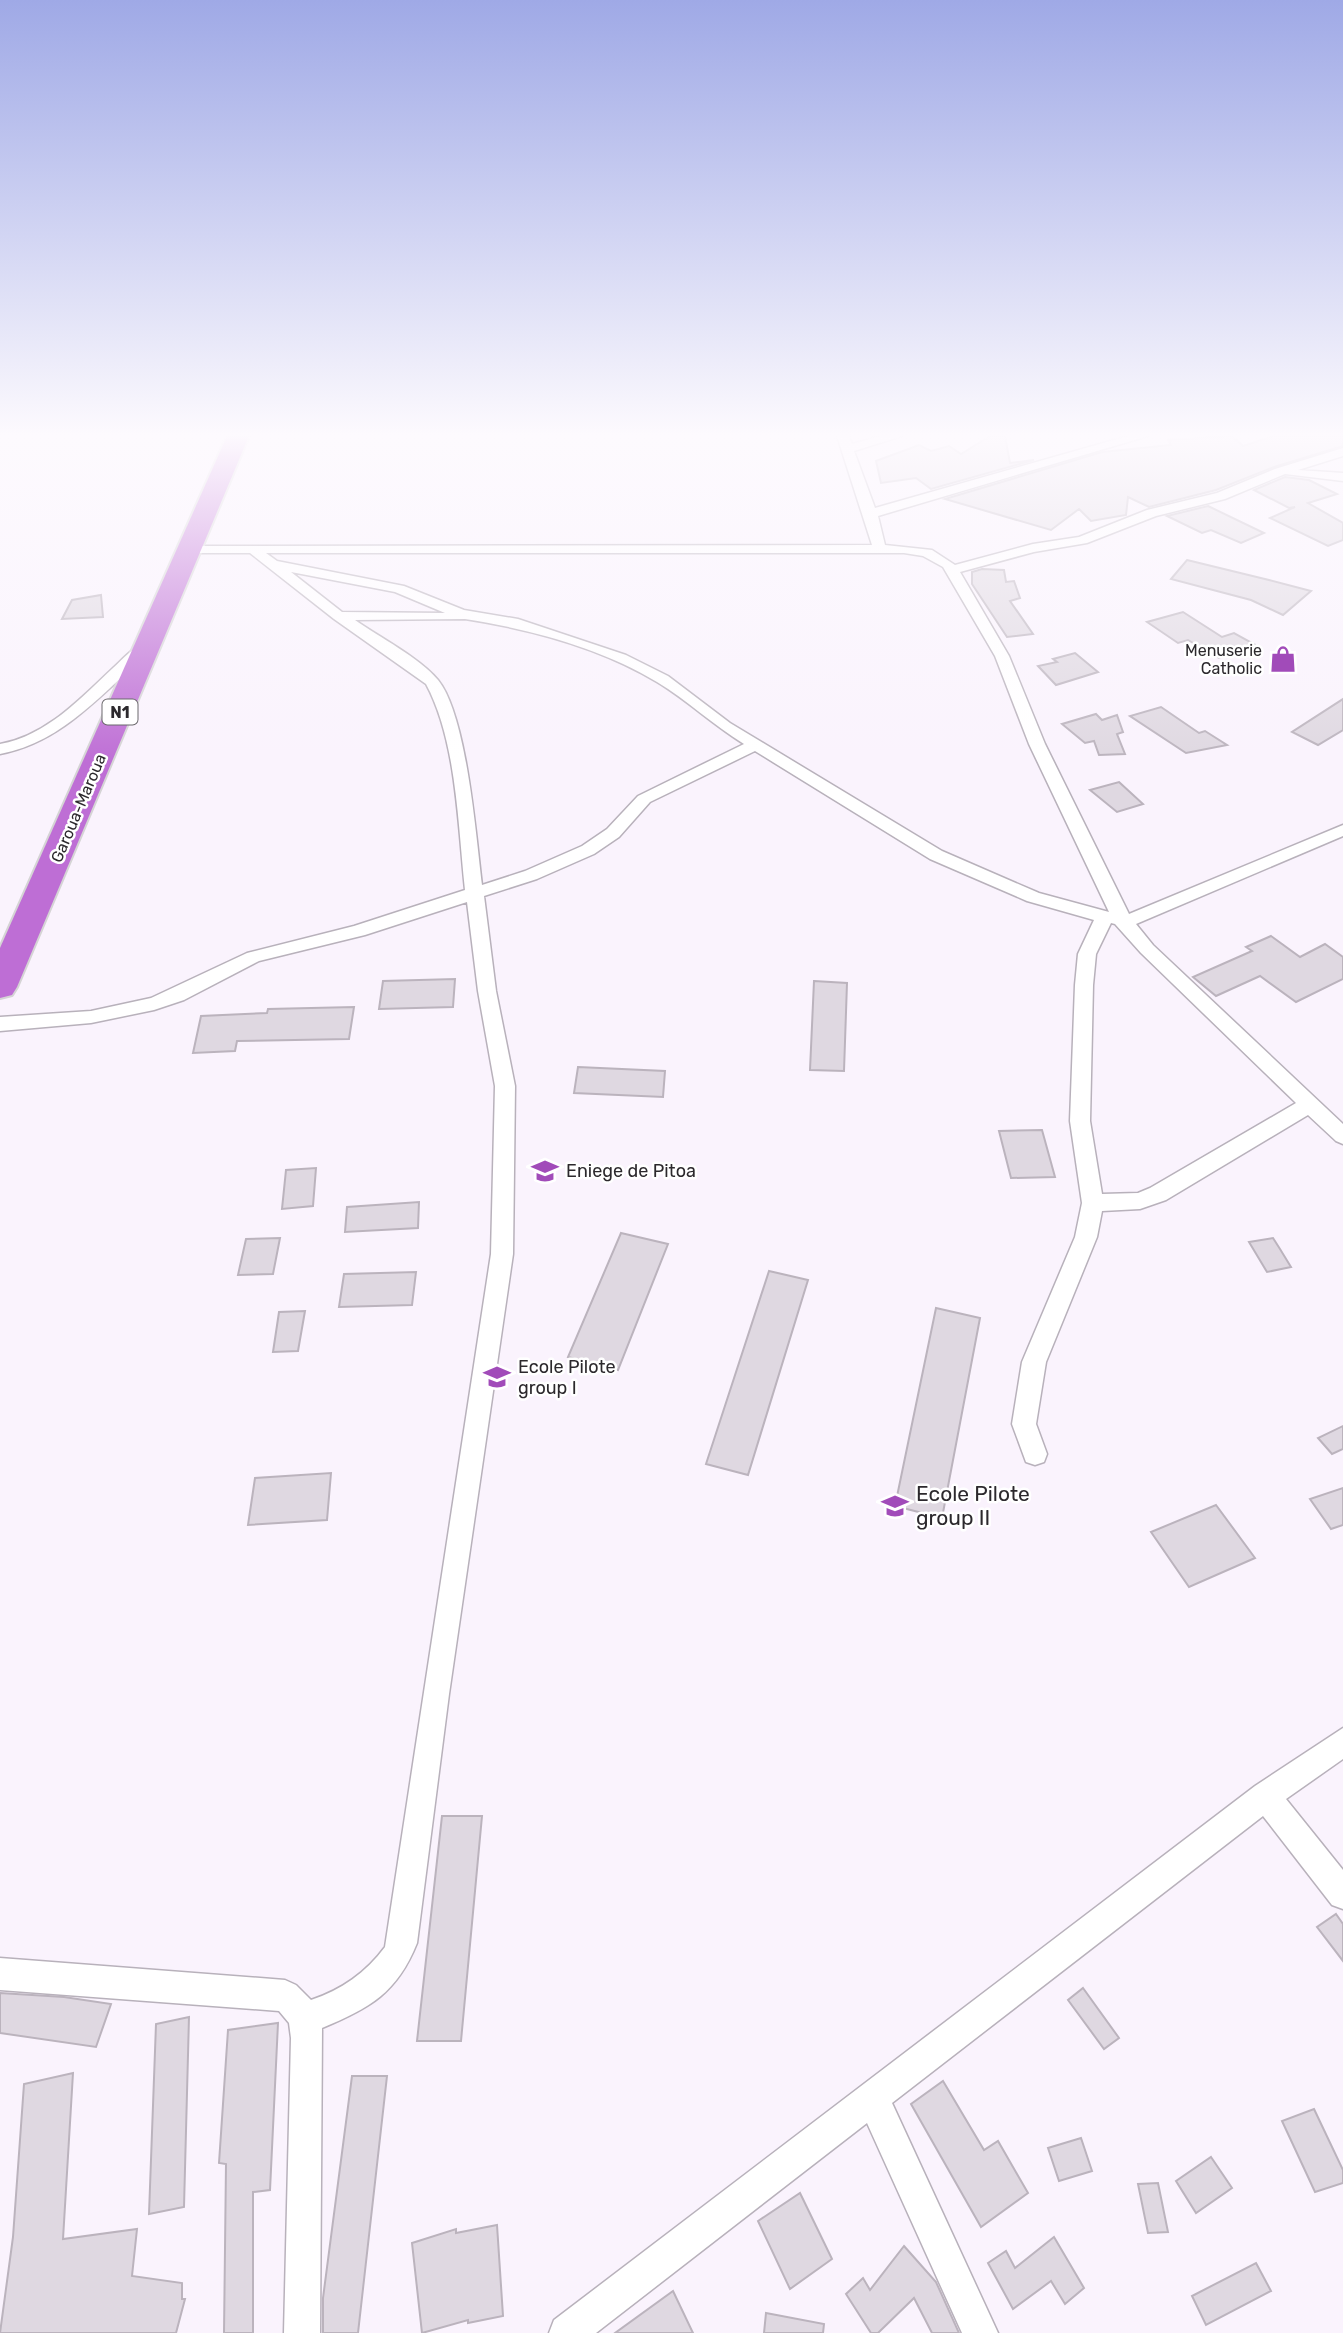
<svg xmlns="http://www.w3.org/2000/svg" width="1343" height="2333" font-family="Rubik,sans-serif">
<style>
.building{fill:#dfd8e1;stroke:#bbb3bd;stroke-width:2}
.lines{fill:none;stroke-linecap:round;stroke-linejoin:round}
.street-casing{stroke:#b8b1bb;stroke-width:3}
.highway-casing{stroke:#d5d4d5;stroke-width:4}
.street{fill:#fff;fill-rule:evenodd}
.highway{fill:#be6ed5;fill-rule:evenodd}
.labels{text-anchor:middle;stroke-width:5;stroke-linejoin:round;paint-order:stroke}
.far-poi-label{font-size:16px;fill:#2c292d;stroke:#fff;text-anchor:end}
.shield{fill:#fff;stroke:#6b696c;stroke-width:2}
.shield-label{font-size:16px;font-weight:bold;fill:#2c292d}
.far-street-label{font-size:16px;fill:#2c292d;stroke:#fff}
.poi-label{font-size:18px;fill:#2c292d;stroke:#fff;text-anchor:start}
.near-poi-label{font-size:21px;fill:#2c292d;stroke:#fff;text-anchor:start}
</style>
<rect width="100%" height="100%" fill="#faf3fd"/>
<g class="building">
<polygon points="990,436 1005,436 1010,463 1034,460 931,489 916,478 881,483 876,461 919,445 931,451 949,446 961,454"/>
<polygon points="1232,436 1243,446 1274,436 1343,436 1343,446 1274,467 1216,490 1149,507 1128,497 1126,515 1091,521 1079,509 1051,530 945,499 1102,452 1171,445 1168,440"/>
<polygon points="1285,477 1309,480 1337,494 1308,503 1343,523 1343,540 1328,546 1270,518 1295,507 1289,508 1254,490"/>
<polygon points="1208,506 1264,533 1241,543 1211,530 1202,533 1167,516"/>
<polygon points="1187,560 1269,580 1311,591 1283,615 1251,600 1171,579"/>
<polygon points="982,569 1004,570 1006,582 1014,581 1020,598 1010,601 1033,634 1007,637 972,584 972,572"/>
<polygon points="101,595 103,617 62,619 72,600"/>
<polygon points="1183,612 1222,637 1234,633 1254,644 1219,658 1188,640 1178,643 1147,622"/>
<polygon points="1075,653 1098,672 1056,685 1038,666 1057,662 1053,659"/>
<polygon points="1343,699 1343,730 1318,745 1292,732"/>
<polygon points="1161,707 1199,733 1205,731 1227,745 1186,753 1130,716"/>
<polygon points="1096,714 1102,720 1117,715 1123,732 1117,734 1125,754 1099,755 1094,741 1085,743 1062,724"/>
<polygon points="1119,782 1143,804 1117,812 1090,790"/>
<polygon points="1271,936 1300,957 1325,944 1343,957 1343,979 1296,1002 1260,976 1216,996 1193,977 1252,951 1246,947"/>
<polygon points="455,979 453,1007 379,1009 383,981"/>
<polygon points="814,981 847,983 844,1071 810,1070"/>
<polygon points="354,1007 349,1039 237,1041 235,1051 193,1053 201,1016 267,1013 268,1009"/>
<polygon points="578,1067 665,1071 663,1097 574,1093"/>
<polygon points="1042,1130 1055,1177 1011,1178 999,1131"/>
<polygon points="316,1168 313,1206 282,1209 286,1170"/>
<polygon points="419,1202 418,1228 345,1232 347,1207"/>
<polygon points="621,1233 668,1244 618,1370 568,1357"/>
<polygon points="280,1238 273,1274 238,1275 246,1239"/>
<polygon points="1273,1238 1280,1249 1291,1267 1267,1272 1249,1242"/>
<polygon points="769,1271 808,1280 748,1475 706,1464"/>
<polygon points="416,1272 412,1305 339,1307 344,1274"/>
<polygon points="936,1308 980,1318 942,1518 895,1506"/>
<polygon points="305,1311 298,1351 273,1352 279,1312"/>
<polygon points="1343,1426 1343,1449 1332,1454 1318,1438"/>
<polygon points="331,1473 327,1520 248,1525 255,1478"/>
<polygon points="1343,1488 1343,1525 1331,1529 1310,1499"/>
<polygon points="1216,1505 1255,1558 1189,1587 1151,1532"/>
<polygon points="442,1816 482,1816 461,2041 417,2041"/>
<polygon points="1336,1914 1343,1924 1343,1961 1317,1927"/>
<polygon points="1083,1988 1119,2038 1104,2049 1068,2000"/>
<polygon points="0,1993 64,1997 111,2004 96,2047 0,2033"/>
<polygon points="189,2017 184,2207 149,2214 156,2024"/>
<polygon points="278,2023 270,2190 253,2192 253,2333 224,2333 226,2164 219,2163 228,2030"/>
<polygon points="73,2073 63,2239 137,2229 132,2276 182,2283 182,2299 185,2299 176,2333 0,2333 13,2237 24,2084"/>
<polygon points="352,2076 387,2076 358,2333 323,2333 323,2298"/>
<polygon points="943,2081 984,2150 998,2141 1028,2193 981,2227 911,2104"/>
<polygon points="1314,2109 1343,2170 1343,2183 1315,2192 1282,2121"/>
<polygon points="1081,2138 1092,2171 1059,2181 1048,2148"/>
<polygon points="1211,2157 1232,2188 1196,2213 1176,2181"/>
<polygon points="1158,2183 1168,2232 1148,2233 1138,2184"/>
<polygon points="800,2193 832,2259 790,2289 758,2221"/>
<polygon points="497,2225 503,2316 468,2323 468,2320 422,2333 412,2243 456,2229 456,2233"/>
<polygon points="1054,2237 1084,2288 1065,2304 1051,2281 1013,2309 988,2263 1006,2251 1015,2268"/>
<polygon points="904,2246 936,2282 959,2333 932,2333 914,2298 878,2333 871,2333 846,2294 863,2278 870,2290"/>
<polygon points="1256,2263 1271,2291 1206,2325 1192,2296"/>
<polygon points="673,2291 693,2333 615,2333"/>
<polygon points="766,2313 824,2324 823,2333 764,2333"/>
</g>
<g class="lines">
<defs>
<g id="street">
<path d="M837,436H849L852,444L881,436H902L854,451L875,508L1128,436H1148L878,516L885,545L932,550L955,565L1033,544L1079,537L1147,510L1217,493L1275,469L1343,448V456L1298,470L1343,473V481L1285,474L1225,499L1156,516L1087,543L1034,552L960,572L1009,656L1045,744L1129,914L1343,825V836L1136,924L1153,945L1343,1124V1144L1336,1141L1308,1115L1166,1200L1140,1209L1102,1211L1097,1237L1046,1362L1036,1424L1047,1454L1044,1462L1035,1465L1026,1462L1012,1424L1022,1362L1075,1237L1082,1203L1070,1121L1075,985L1078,954L1094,920L1027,901L930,859L755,751L650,802L619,837L594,854L537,879L484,896L496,991L515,1086L513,1254L449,1694L417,1943C397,1993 370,2008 322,2028L320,2333H284L291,2038L289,2023L279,2011L0,1990V1958L285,1980L296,1985L311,2000C341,1990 366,1973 385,1947L491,1254L495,1086L478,991L467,902L365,935L259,961L184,1000L154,1010L91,1023L0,1031V1017L91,1011L151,998L247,953L354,926L465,890C458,827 457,741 426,684L334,619L250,553H190L185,552V546L872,545ZM266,553H904L923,556L943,567L995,656L1029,744L1109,912L1039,893L942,851L730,723L668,676L626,655L518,619L464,610L404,586L277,561ZM291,572L395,592L445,613L342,612ZM465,619C529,629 601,648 657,682C687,700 713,725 744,744L638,796L607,829L582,846L525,871L482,885C476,837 467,716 438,680C420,658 379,637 355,620ZM1111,923L1115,924L1141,953L1296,1103L1150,1188L1138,1193L1102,1194L1090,1121L1093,985L1096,954Z"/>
<path d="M148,642L153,643V649C105,689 65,742 0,754V744C46,736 80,699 113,668C123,659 135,645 148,642Z"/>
<polygon points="1343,1728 1343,1759 1286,1799 1343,1870 1343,1909 1332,1905 1263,1816 892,2103 998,2333 962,2333 867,2123 596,2333 549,2333 554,2320 1255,1786"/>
</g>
<polygon id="highway" points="227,436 249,436 17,987 12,995 0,998 0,948"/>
</defs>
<use href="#street" class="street-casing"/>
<use href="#highway" class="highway-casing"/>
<use href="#street" class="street"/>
<use href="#highway" class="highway"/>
</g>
<linearGradient id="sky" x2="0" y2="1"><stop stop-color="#9fa9e6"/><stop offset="0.57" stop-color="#fdfafe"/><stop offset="1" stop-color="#fdfafe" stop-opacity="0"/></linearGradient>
<rect width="1343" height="763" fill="url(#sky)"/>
<defs>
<symbol id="shop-bare" viewBox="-9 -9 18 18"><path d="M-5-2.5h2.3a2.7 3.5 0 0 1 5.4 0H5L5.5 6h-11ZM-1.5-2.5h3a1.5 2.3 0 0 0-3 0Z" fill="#a14bb9" stroke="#fff" stroke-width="2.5" paint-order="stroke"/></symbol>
<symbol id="school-bare" viewBox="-9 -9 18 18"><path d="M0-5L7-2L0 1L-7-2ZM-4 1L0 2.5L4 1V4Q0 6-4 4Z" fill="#a14bb9" stroke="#fff" stroke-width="2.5" paint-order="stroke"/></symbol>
</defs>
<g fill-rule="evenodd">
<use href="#shop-bare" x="1264" y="640" width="38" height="38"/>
<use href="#school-bare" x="526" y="1152" width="38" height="38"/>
<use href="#school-bare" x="478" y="1358" width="38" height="38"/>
<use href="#school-bare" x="876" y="1487" width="38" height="38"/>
</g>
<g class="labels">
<g class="far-poi-label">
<text x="1262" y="656">Menuserie<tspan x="1262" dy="18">Catholic</tspan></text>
</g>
<rect class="shield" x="102.5" y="699.5" width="35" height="25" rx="5"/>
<g class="shield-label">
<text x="120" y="718">N1</text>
</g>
<g class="far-street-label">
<text transform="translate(78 808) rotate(-67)" y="6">Garoua-Maroua</text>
</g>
<g class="poi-label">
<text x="566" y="1177">Eniege de Pitoa</text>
<text x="518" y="1373">Ecole Pilote<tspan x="518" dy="21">group I</tspan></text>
</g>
<g class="near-poi-label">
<text x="916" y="1501">Ecole Pilote<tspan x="916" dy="24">group II</tspan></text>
</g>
</g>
</svg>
